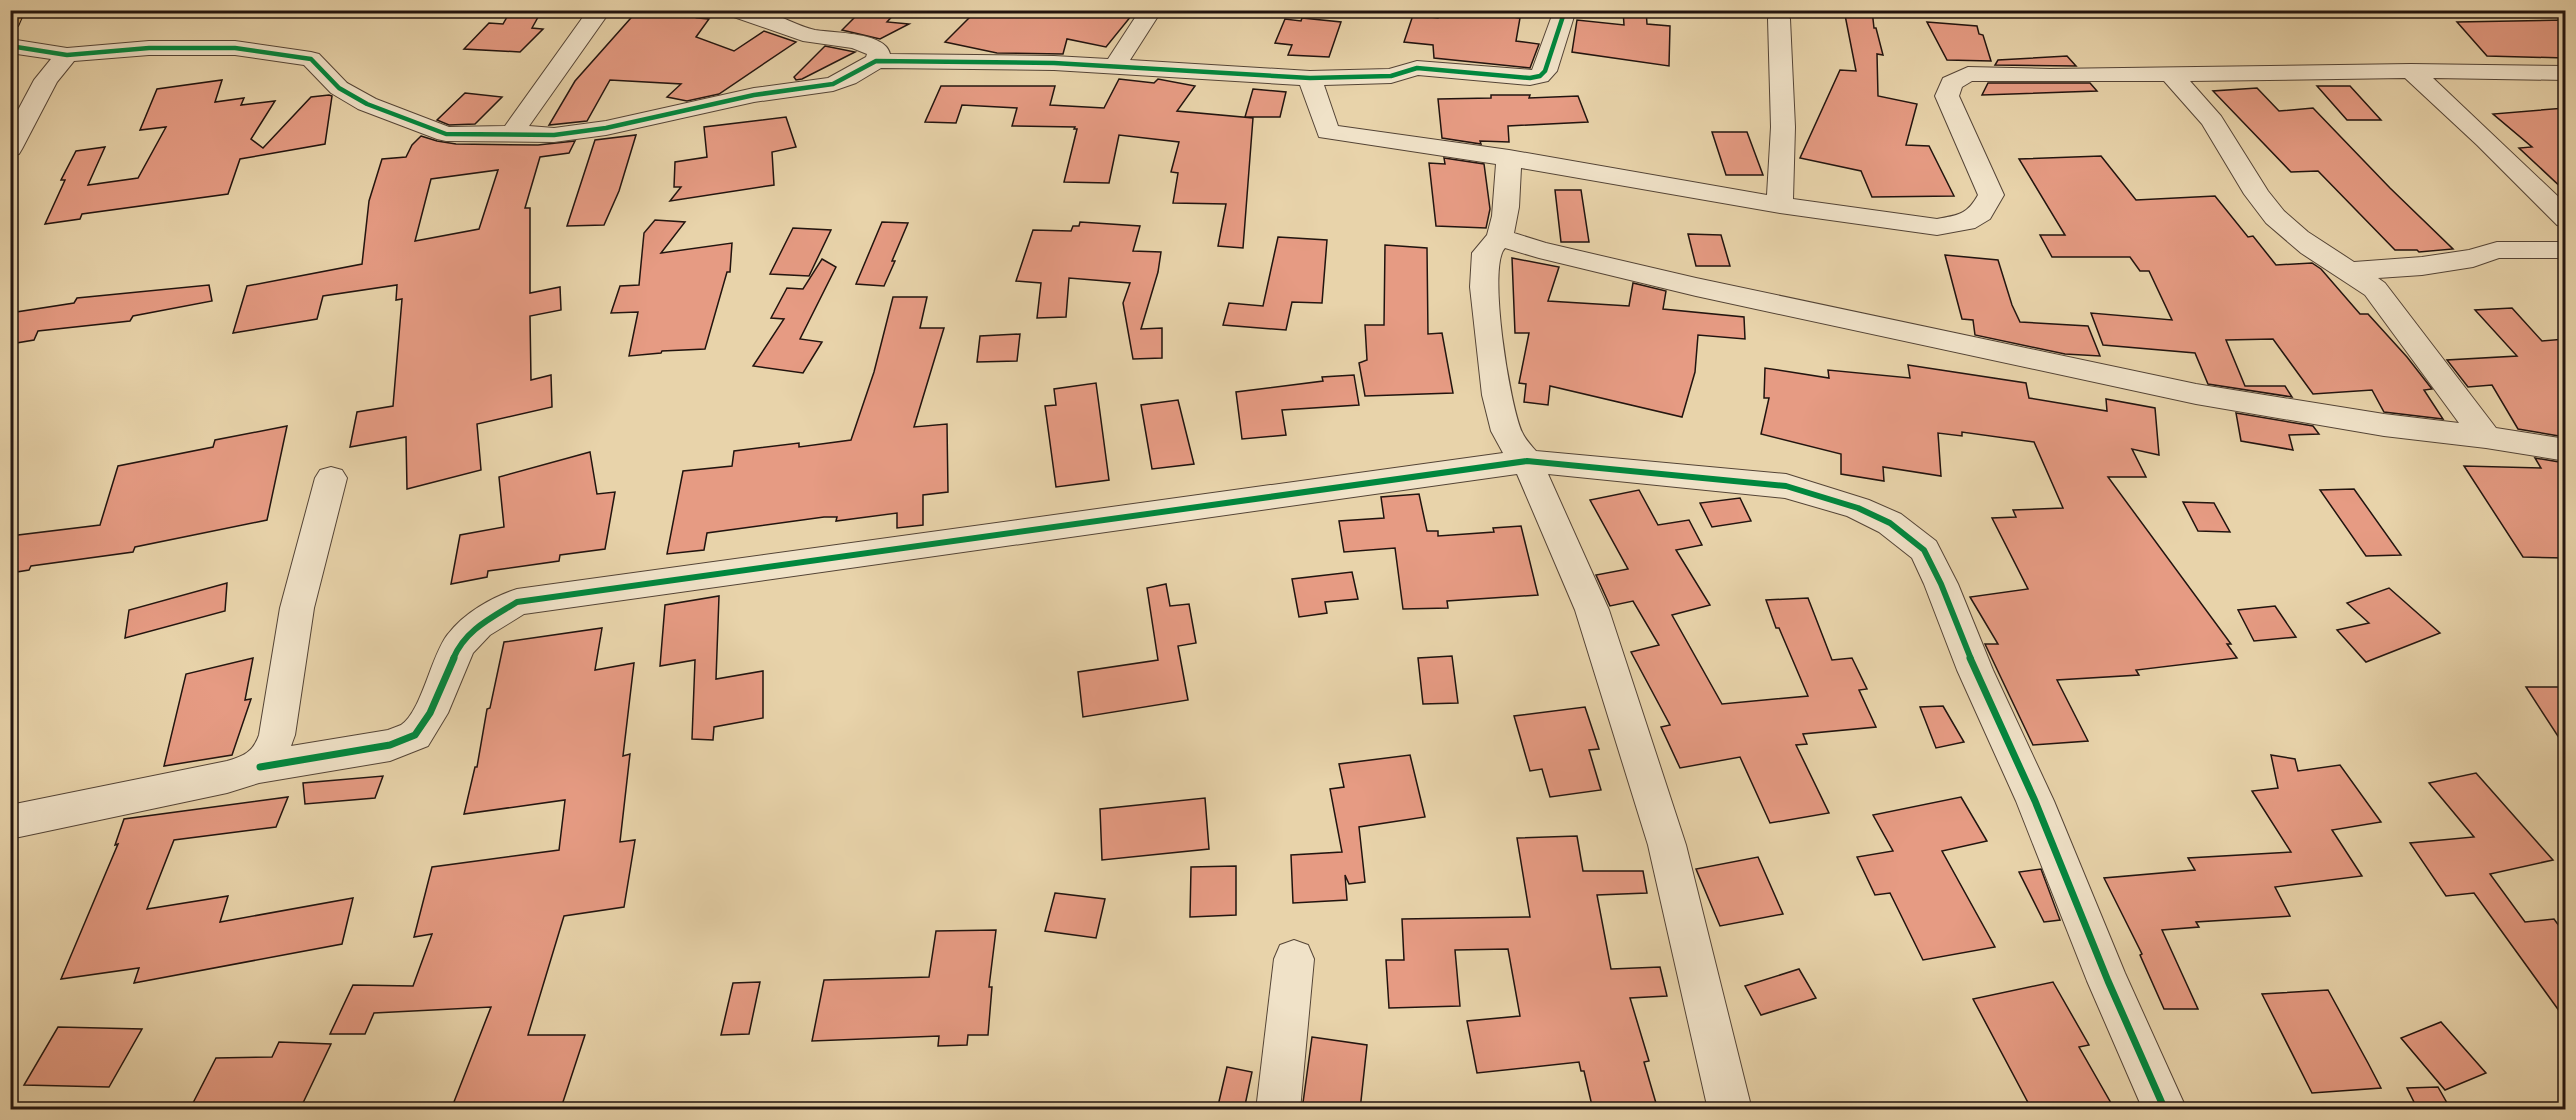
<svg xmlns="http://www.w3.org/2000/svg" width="2576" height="1120" font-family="'EB Garamond',serif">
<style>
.building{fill:#e69b83;stroke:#22140f;stroke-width:1.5;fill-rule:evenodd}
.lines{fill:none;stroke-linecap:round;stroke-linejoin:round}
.street-casing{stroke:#544436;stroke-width:2}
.primary-casing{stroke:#22140f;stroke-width:2}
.street{fill:#f0e2c8;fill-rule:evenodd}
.primary{fill:#e4ba75;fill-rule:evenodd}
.cycleway-far2-casing{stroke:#f0e2c8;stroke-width:8}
.cycleway-far1-casing{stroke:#f0e2c8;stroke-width:10}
.cycleway-casing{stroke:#f0e2c8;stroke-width:10}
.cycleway-far2{stroke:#00873e;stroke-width:4.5}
.cycleway-far1{stroke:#00873e;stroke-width:6}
.cycleway{stroke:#00873e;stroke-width:7}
</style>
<rect width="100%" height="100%" fill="#e8d3aa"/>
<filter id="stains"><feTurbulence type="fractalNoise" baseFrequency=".00333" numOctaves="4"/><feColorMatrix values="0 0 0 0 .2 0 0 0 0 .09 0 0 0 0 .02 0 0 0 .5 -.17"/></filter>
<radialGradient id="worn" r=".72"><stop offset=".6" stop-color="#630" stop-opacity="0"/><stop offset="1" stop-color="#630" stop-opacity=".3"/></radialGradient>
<g class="building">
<polygon points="511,10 542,10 532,28 543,29 520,52 464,49 489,23 503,24"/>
<polygon points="638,10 667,10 664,14 699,16 697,18 709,19 696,37 734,51 764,31 796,42 719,94 687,101 667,97 681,84 610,80 587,121 549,125 575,81"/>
<polygon points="862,10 898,10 887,22 909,24 880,39 842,30"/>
<polygon points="977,10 1136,10 1106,47 1067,39 1063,54 997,53 945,42"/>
<polygon points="1440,10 1464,10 1520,18 1516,41 1539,44 1530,68 1434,58 1433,45 1404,42 1413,15 1438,18"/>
<polygon points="1623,10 1646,10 1647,24 1670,26 1669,66 1572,52 1577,20 1624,25"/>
<polygon points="1844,10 1872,10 1874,28 1876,28 1883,55 1877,54 1878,96 1917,104 1906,145 1929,146 1954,196 1872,197 1861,171 1800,158 1840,70 1856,71"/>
<polygon points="1302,18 1341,22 1329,57 1288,55 1292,45 1275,43 1285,19 1301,21"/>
<polygon points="2565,20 2565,58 2487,56 2457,22"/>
<polygon points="1927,22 1977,26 1979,34 1983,35 1991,61 1947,60"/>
<polygon points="825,46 855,52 802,79 796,80 794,77"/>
<polygon points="2067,56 2076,66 1995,65 1998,60"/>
<polygon points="1119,79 1154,83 1158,79 1195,86 1177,111 1253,118 1243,248 1218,246 1226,204 1173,203 1178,173 1171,172 1179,142 1119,135 1109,183 1064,182 1077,129 1074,129 1075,127 1012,126 1017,108 962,105 956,123 925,122 941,86 1055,86 1050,105 1104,108"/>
<polygon points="222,80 215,102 244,98 241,105 275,101 251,139 263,148 311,97 329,95 332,96 325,144 240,159 228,194 82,214 80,219 45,224 65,180 61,180 76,151 105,147 88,185 138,178 166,127 140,130 157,89"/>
<polygon points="1988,83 2090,83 2097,91 1982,95"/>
<polygon points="2317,86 2350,86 2381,120 2347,120"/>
<polygon points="2257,88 2279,111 2313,108 2390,188 2453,249 2419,252 2417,250 2395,250 2318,171 2291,172 2213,91"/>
<polygon points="1253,89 1286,92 1280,117 1245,117"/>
<polygon points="465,93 502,97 475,124 449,125 437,120"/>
<polygon points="1491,95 1530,95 1529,98 1578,96 1588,122 1508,126 1509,142 1480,141 1481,144 1442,138 1438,99 1491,98"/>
<polygon points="2565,108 2565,191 2519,148 2532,147 2493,114"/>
<polygon points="786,117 796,147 772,152 774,185 670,201 681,187 674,187 675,162 707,157 704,127"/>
<polygon points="1712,132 1747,132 1763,175 1726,175"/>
<polygon points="636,135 619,191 604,225 567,226 595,140"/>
<path d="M421,136L437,141L456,144L538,145L575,141L569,153L540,157L525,208H530V293L560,287L561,310L530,316L531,380L551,375L552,407L477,424L481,470L407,489L406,437L350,447L357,412L393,406L402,299L396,300L397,285L323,296L317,319L233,333L247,286L362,264L369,201L382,159L406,157L412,145ZM498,170L479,229L415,241L431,179Z"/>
<polygon points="2101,156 2136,200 2215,196 2248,237 2253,236 2276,265 2312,263 2321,269 2360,314 2368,314 2407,357 2432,389 2424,390 2443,419 2384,412 2372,390 2313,394 2273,339 2226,340 2245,386 2285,386 2292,397 2208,384 2195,353 2103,345 2091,313 2172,320 2149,271 2140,271 2130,257 2052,257 2040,235 2065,235 2019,159"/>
<polygon points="1444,158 1484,164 1490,209 1486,228 1436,226 1429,163 1445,164"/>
<polygon points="1555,190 1581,190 1589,242 1561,242"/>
<polygon points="655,220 685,222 661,253 732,243 730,272 727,272 705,349 662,351 661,353 629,356 638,312 611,313 620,286 639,285 644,233"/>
<polygon points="882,222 908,223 892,261 895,261 884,286 856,284"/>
<polygon points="1080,222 1140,226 1133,251 1161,252 1158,272 1141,329 1162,328 1162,358 1133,359 1123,303 1130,283 1069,278 1066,317 1037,318 1041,283 1016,281 1033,230 1071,231 1073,226 1079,226"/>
<polygon points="793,228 831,230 809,276 770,274"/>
<polygon points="1688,234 1721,235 1730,266 1696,266"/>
<polygon points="1278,237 1327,240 1322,303 1292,302 1286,330 1223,325 1229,303 1263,306"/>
<polygon points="1385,245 1427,248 1428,334 1442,333 1453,393 1365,396 1359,363 1367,360 1365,325 1384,325"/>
<polygon points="1945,255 1998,260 2012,305 2020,322 2088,326 2100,356 2065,354 1975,335 1973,320 1962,319"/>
<polygon points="1512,258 1559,267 1548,301 1629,306 1633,283 1666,291 1663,309 1744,317 1745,339 1698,335 1695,372 1682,417 1550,386 1548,405 1524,402 1526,384 1519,383 1529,333 1515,333"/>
<polygon points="822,259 836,267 800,339 822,342 803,373 753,366 784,319 771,318 787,288 803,289"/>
<polygon points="209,285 212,301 133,316 130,321 38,331 34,340 10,344 10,313 74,303 77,298"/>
<polygon points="893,297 927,297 920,328 944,328 914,427 947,424 948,492 923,495 923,525 897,528 897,513 836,521 837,517 824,517 707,533 704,550 667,554 683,471 732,466 734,451 799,443 799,447 851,440 874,372"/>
<polygon points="2512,308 2542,341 2565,339 2565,437 2518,429 2492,385 2468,387 2447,360 2517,356 2475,310"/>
<polygon points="1020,334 1017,361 977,362 980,336"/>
<polygon points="1908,365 2026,383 2029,398 2107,411 2106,399 2155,408 2159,455 2132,449 2146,477 2108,477 2231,644 2227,644 2237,658 2136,670 2139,675 2057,680 2088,741 2033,745 1985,644 1998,644 1970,597 2028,589 1992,518 2016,517 2013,510 2063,508 2034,442 1962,432 1962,436 1938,433 1941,476 1883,467 1884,481 1841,474 1841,454 1761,434 1769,398 1764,398 1765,368 1829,378 1828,370 1910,378"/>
<polygon points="1354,375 1359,405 1282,410 1286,435 1242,439 1236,392 1323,381 1322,377"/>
<polygon points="1096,383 1109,480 1056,487 1045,406 1056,405 1054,389"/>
<polygon points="1178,400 1194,464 1152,469 1141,405"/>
<polygon points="2236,413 2313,426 2319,434 2289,435 2293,450 2241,441"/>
<polygon points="287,426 267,520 135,547 133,552 31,566 29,570 10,573 10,536 100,525 118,466 213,447 215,440"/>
<polygon points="590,452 597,494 615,492 605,549 560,555 559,561 488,571 487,577 451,584 460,535 504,527 499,477"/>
<polygon points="2535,458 2565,463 2565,558 2523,557 2464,466 2541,468"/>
<polygon points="2354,489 2401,555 2366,556 2320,490"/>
<polygon points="1639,490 1658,525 1689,520 1702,545 1676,550 1710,605 1672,615 1722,704 1808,696 1779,628 1776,628 1766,600 1808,598 1832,660 1852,658 1867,689 1859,690 1876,727 1803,734 1807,744 1796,745 1829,813 1770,823 1740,757 1680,768 1661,727 1670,725 1631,652 1659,645 1633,601 1610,606 1596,575 1628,569 1590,500"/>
<polygon points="1419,494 1427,531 1438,531 1438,536 1494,532 1493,528 1521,526 1538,595 1447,601 1448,608 1403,609 1395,548 1344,552 1339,521 1384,518 1381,497"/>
<polygon points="1740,498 1751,521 1712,527 1700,503"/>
<polygon points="2183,502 2214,503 2230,532 2198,531"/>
<polygon points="1352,572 1358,599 1325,602 1327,613 1299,617 1292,579"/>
<polygon points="227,583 225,611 125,638 129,610"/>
<polygon points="1166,584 1170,606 1189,604 1196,643 1178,646 1188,700 1083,717 1078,672 1158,660 1147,588"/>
<polygon points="2389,588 2440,633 2366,662 2337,630 2369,623 2347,603"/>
<polygon points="719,596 716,679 763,671 763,718 714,727 713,740 692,739 695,660 660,666 665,605"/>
<polygon points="2275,606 2296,637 2254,641 2238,610"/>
<polygon points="602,628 595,670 634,663 623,756 630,754 620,842 635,840 624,907 564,916 528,1035 585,1035 561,1108 452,1107 491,1007 374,1013 365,1034 330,1034 353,985 413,986 432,934 414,937 432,867 559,850 565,800 464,814 475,767 477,767 487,709 490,708 504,642"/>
<polygon points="1452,656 1458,703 1423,704 1418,658"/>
<polygon points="253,658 245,700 251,699 232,755 164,766 186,674"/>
<polygon points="2526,687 2565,687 2565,747"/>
<polygon points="1943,706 1964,742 1936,748 1920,707"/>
<polygon points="1585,707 1599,749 1589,750 1601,790 1550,797 1542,769 1530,771 1514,716"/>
<polygon points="1410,755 1425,817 1359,827 1365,882 1349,884 1345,875 1347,900 1293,903 1291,855 1342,852 1330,789 1344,787 1339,764"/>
<polygon points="2271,755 2295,759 2298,771 2340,765 2381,822 2332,830 2362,876 2275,887 2290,916 2196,922 2199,927 2162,930 2198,1009 2164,1009 2140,955 2142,954 2104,878 2195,870 2188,858 2291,852 2252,791 2278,788"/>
<polygon points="2476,773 2553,860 2490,874 2525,922 2554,919 2565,934 2565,1019 2474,893 2446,896 2410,843 2474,837 2429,783"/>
<polygon points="383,776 375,798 305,804 303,783"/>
<polygon points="288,797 276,827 174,840 147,909 228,896 220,922 353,898 342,944 134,983 139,968 61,979 118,844 115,845 124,819"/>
<polygon points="1961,797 1987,841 1942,851 1995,947 1923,960 1890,893 1875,895 1857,857 1893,851 1873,815"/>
<polygon points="1205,798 1209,849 1102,860 1100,809"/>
<polygon points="1577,836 1583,871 1643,871 1647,893 1597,895 1611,969 1660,967 1667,996 1630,998 1649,1061 1644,1062 1658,1110 1593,1110 1584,1071 1581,1071 1579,1062 1477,1073 1467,1021 1520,1016 1508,949 1455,950 1460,1006 1389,1008 1386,960 1404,960 1402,919 1530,917 1517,838"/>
<polygon points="1758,857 1783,914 1720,926 1696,869"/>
<polygon points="1236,866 1236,915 1190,917 1191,867"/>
<polygon points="2041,869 2060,920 2044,922 2019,872"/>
<polygon points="1055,893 1105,899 1096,938 1045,931"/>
<polygon points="996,930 989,987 992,987 988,1035 968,1035 967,1045 938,1046 939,1036 812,1041 824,980 929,977 936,931"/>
<polygon points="1799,969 1816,998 1761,1015 1745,986"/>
<polygon points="760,982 749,1034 721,1035 733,983"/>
<polygon points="2053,982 2089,1045 2079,1047 2115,1110 2032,1110 1973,999"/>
<polygon points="2328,990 2368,1063 2381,1088 2312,1093 2262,994"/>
<polygon points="2441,1022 2486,1073 2445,1090 2401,1038"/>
<polygon points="58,1027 142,1029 109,1087 24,1085"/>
<polygon points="1312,1037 1367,1045 1360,1110 1302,1110"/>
<polygon points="279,1042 331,1044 302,1105 193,1103 216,1058 272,1057"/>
<polygon points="1227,1067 1252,1072 1244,1110 1217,1110"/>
<polygon points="2438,1087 2451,1110 2418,1110 2407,1088"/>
</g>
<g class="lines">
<defs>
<g id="street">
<path d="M588,10H611L529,126L554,128L606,121L754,88L828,78L866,57L867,54L852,48L803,41L728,15L725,10C736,10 747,9 758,10C777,13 796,26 815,30C833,33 886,32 890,54L1054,56L1108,59L1140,10H1162L1130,60L1310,71L1389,69L1417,61L1532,70L1554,10H1576L1557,71L1548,81L1530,85L1418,75L1391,83L1324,85L1338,126L1509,150L1767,195L1771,127L1768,19L1771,14L1779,12L1787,14L1790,19L1795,127L1793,199L1937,219C1958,215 1967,215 1978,195L1935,96L1943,78L1968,67L2050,69L2411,64L2566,66V80L2433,78L2566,204V227L2557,225L2477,145L2405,78L2190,81L2221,116L2268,191L2284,211L2308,232L2354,262L2422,257L2469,250L2497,242H2566V258H2499L2473,267L2422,275L2378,278L2385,283L2496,428L2566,439V461L2486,448L2384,436L2196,404L1696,296L1539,258L1505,248C1487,266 1510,406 1522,432C1525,439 1531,445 1536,451L1786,474L1869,500L1901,514L1936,541L1958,584L1993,670L2054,801L2125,973L2187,1110H2143L2087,981L2016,801L1957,670L1924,584L1912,558L1879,532L1847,516L1785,498L1548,474L1609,610L1686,845L1752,1110H1708L1648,845L1575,610L1517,474L524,614L490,635L473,653L448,713L428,746L390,761L259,783L227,793L10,839V805L227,761C244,756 253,752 259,735L280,608L315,478L320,470L331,467L342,470L347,478L314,608L295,735L291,746L388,730C392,728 397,727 401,725C422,711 431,655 448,634C464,613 492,597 517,589L1503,453L1491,431L1482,395L1470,287L1472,253L1487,235L1492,216L1496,164L1319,137L1300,85L1054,70L881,68L856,83L833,91L754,102L606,135L554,142L446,141L437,139L358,109L331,93L304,65L235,55H149L74,61L57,82L22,149L19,154L10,156V125L34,80L51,59L10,53V39L67,48L149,41H235L311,52L319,54L347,83L376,99L449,127L505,126ZM1972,81H2164L2202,124L2244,194L2266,223L2301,253L2365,295L2459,423L2384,414L2196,384L1696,278L1546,243L1514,233L1519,207L1521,168L1780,213L1937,235L1975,228L1990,219L2004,195L1959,96L1962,87Z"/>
<polygon points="1294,940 1308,945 1314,959 1300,1110 1256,1110 1274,959 1280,945"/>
</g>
<polygon id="primary" points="10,10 25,10 18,26 10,28"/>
</defs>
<use href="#street" class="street-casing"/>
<use href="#primary" class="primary-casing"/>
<use href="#street" class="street"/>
<use href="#primary" class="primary"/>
<defs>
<polyline id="cycleway-far2" points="10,46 67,55 149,48 235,48 311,59 339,88 367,104 446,134 554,135 606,128 754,95 833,84 876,61 1054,63 1310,78 1391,76 1417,68 1530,78 1540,76 1545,71 1565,10"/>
<path id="cycleway-far1" d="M453,659C465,630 491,618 517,602L1527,461L1786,486L1858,508L1890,523L1924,550L1941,584L1971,659"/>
<g id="cycleway">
<polyline points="1970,658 2035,801 2108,981 2165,1110"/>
<polyline points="260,767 390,745 415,735 430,713 454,658"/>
</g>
</defs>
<use href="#cycleway-far2" class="cycleway-far2-casing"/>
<use href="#cycleway-far1" class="cycleway-far1-casing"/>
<use href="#cycleway" class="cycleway-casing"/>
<use href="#cycleway-far2" class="cycleway-far2"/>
<use href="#cycleway-far1" class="cycleway-far1"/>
<use href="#cycleway" class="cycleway"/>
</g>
<rect width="2576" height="1120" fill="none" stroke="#e8d3aa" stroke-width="36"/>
<rect x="12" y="12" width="2552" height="1096" fill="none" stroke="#22140f" stroke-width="3"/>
<rect x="18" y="18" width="2540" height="1084" fill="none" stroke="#22140f" stroke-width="1.5"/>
<rect width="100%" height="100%" filter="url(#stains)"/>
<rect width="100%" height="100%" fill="url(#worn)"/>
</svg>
